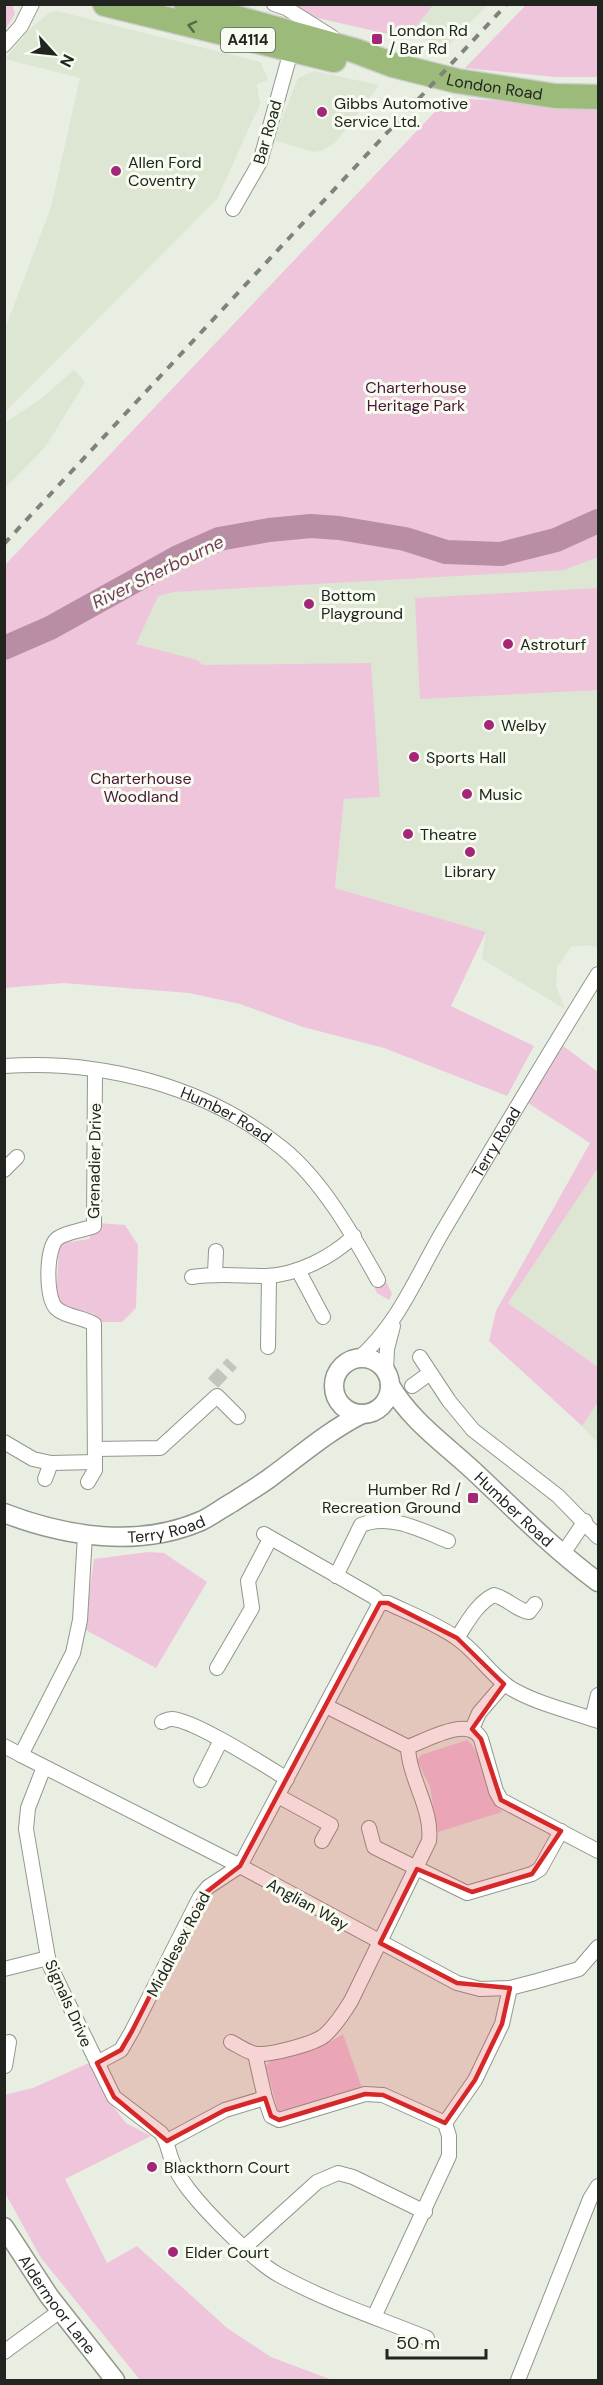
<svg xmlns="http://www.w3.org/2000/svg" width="603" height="2385" font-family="'DM Sans',sans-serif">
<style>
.built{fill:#dce6d2}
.green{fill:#efc5db}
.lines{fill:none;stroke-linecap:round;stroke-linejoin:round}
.river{stroke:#b98ea4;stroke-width:24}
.street-tunnel{stroke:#c0c6bb;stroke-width:14;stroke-dasharray:14 7;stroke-linecap:butt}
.street-casing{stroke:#92978c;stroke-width:16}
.secondary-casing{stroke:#92978c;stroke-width:21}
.highway-casing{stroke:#cecfce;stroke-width:27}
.street{stroke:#fff;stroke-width:14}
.secondary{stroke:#fff;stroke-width:18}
.highway{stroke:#9cba7a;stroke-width:24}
.rail{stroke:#7f837b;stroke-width:4;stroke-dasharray:8 8;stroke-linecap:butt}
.oneway{stroke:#596848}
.marked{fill:#d62828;fill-opacity:0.2;stroke:#d62828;stroke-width:4.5;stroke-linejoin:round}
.poi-dot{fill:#a42678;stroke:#f6fcef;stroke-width:2}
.labels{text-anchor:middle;stroke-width:6;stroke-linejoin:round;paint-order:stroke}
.shield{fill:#f6fcef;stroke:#62655e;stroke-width:1.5}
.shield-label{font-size:15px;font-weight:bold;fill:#222420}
.poi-label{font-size:16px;fill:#222420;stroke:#f6fcef;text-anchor:start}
.street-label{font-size:16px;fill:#222420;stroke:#f6fcef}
.park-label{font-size:16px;fill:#4a1536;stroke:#f6fcef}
.water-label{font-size:18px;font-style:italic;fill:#753b5c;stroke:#f6fcef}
</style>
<rect width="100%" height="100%" fill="#e8efe2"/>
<g class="built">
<polygon points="433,5 487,5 439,56 431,43 415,34 409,36"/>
<polygon points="57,11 260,62 268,80 257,84 260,104 217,199 5,412 5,329 51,207 80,78 5,59 28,31 49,13"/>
<polygon points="314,71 379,85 335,143 321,151 313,152 274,140 298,78"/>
<polygon points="74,370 85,382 46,446 5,488 5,423 42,398"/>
<polygon points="598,544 598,947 588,945 571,947 557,967 556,986 565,1009 482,959 486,932 335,888 344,799 380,797 239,693 131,654 139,601 186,582"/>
<polygon points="598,1168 598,1367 508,1303"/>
<polygon points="598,1402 598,1443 582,1426"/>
</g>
<g class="green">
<polygon points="5,4 12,5 15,14 5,30"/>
<polygon points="260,5 433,5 409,36 401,37"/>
<polygon points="526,5 598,5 598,77 555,77 465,68"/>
<polygon points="448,98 598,106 598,557 564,570 174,592 158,596 136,644 197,660 203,665 371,663 380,797 344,799 335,888 486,932 451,1006 534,1046 507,1096 384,1048 303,1027 240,1004 189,993 63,983 5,988 4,566"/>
<polygon points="598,588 598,690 420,699 415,598"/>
<polygon points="562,1045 598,1072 598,1168 508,1303 598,1367 598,1402 582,1426 489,1341 496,1311 590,1143 528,1103"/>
<polygon points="96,1223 125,1225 138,1245 136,1308 122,1322 97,1322 95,1314 64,1307 56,1300 59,1246 62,1243 89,1239"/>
<polygon points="385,1279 392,1294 389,1300 377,1293 374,1286"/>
<polygon points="148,1552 164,1553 207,1582 156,1668 84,1629 94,1559"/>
<path d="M467,1740C487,1757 485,1791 502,1812L438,1832L430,1787L417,1760L421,1755Z"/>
<polygon points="343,2034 362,2088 285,2113 278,2111 266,2066 272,2059 330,2042"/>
<polygon points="89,2063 115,2109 126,2123 151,2136 65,2179 107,2263 137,2246 227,2328 271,2357 332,2380 140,2380 41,2258 5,2193 4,2095 33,2088"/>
</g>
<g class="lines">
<polyline class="river" points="4,648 50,628 178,557 219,539 269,530 311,526 339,528 405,539 446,552 501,554 556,540 598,521"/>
<polyline class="street-tunnel" points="213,1383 232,1363"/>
<defs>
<g id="street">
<polyline points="274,4 286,8 332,37"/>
<polyline points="4,45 21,26 32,4"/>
<polyline points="233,209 260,162 291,51"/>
<path id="s1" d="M4,1066C101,1059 206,1086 282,1148C322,1180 353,1235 378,1280"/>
<polyline points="4,1170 17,1157"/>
<polyline points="298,1270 323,1317"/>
<polyline points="215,1274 216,1251"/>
<path d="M192,1277C217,1273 241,1276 266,1276C297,1275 332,1257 354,1236"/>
<polyline points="268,1347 269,1276"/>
<polyline points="420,1357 449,1401 473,1430 558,1496 598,1537"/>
<path id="s2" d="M358,1359C398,1325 417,1275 443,1231C494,1145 545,1059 598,974"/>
<polyline points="386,1372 387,1349 393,1326"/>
<polyline points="412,1386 430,1373"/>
<polyline points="4,1442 33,1459 51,1463 95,1462"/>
<polyline points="95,1449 160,1448 217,1396 238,1417"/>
<polyline points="45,1479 51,1463"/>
<path d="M88,1482L95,1470L94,1324C83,1317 65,1317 56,1308C45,1297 46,1246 58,1238C69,1231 82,1231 94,1226L95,1070"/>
<path d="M264,1534L374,1597L380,1603H388C411,1614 437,1624 458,1639C478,1653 491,1676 512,1689C538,1704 570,1711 598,1721"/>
<polyline points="562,1555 585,1521"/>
<path d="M336,1576L361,1525C389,1513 421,1530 448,1541"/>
<path d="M457,1638C467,1623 477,1603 494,1595C507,1598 516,1610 529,1612L535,1604"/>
<polyline points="217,1668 252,1608 248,1581 270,1539"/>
<path d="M326,1706L408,1747C427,1740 469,1715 481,1739L496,1791L501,1800L598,1851"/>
<polyline points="592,1719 598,1695"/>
<path d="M162,1722C165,1721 167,1719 171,1719C191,1718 266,1766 287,1779"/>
<polyline points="472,1729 479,1713 504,1684"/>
<polyline points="4,1746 21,1755 73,1653 80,1620 85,1535"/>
<polyline points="21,1755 240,1866 457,1983 480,1989 510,1988 537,1981 579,1969 598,1947"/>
<path d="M44,1767L28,1808L26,1829L48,1958L51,1968L114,2097L161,2133C167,2141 168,2149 171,2158C175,2169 182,2181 189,2190C207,2213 255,2262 279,2275C326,2301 378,2318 427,2338"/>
<polyline points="201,1780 221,1740"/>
<polyline points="278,1796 331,1825 322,1841"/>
<polyline points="369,1828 374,1847 467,1893 532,1874 540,1869 561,1831"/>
<polyline points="4,1969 48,1958"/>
<path d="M231,2042C239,2046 248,2053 257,2054C271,2055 314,2044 325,2035C336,2025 343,2014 351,2001L429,1841C433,1809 409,1779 408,1747"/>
<polyline points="255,2054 265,2098 271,2116 279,2120 365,2094 383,2095 445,2123 449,2136 449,2156 374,2317"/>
<polyline points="97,2063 121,2050 132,2031 200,1897 208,1887 240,1866 380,1603"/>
<polyline points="5,2066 9,2042"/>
<polyline points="445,2123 475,2080 502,2024 510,1988"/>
<polyline points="167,2141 225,2110 265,2098"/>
<polyline points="245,2247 317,2182 338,2173 353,2177 425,2212"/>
<polyline points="4,2352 60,2311"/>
<polyline points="518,2380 590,2199 598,2186"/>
</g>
<g id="secondary">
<circle cx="362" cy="1386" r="28"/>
<path id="s3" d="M390,1385C411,1422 449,1447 479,1476C518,1513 555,1550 598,1582"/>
<path id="s4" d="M4,1513C66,1537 139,1548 201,1521C212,1516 222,1508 233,1502C245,1494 259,1486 271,1477C301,1455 328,1431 362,1414"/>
<path id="s5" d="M4,2227L49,2296L115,2380"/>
</g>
<g id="highway">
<polyline points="105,4 334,60"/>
<path id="s6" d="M186,4L356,51L393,65L457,81L555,96L598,97"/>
</g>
</defs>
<use href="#street" class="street-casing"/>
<use href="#secondary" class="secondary-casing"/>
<use href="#highway" class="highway-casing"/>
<use href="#street" class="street"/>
<use href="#secondary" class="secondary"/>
<use href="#highway" class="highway"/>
<polyline class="rail" points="4,544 507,4"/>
</g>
<defs><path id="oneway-chevron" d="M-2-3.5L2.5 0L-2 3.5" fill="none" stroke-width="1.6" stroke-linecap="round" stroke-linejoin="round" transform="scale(1.5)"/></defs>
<use class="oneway" href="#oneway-chevron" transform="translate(192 26) rotate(-166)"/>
<path class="marked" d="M380,1603H388L457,1638L504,1684L472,1729L481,1739L501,1800L561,1831L532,1874L472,1892L417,1869L380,1943L457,1983L510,1988L502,2024L475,2080L445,2123L383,2095L365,2094L279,2120L271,2116L265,2098L225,2110L167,2141L114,2097L97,2063L121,2050L132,2031L200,1897L240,1866Z"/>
<g class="poi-dot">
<rect x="371" y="33" width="12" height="12" rx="3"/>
<circle cx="322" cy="112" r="6"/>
<circle cx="116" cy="171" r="6"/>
<circle cx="309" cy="604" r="6"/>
<circle cx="508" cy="644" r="6"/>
<circle cx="489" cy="725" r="6"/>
<circle cx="414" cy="757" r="6"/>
<circle cx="467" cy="794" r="6"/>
<circle cx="408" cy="834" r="6"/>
<circle cx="470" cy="852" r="6"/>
<rect x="467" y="1492" width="12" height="12" rx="3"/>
<circle cx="152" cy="2167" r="6"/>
<circle cx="173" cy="2252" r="6"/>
</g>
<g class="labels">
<rect class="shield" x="221" y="28" width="54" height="24" rx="4.5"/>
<g class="shield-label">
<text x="248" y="45">A4114</text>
</g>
<g class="poi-label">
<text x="389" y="36">London Rd<tspan x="389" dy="18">/ Bar Rd</tspan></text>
<text x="334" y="109">Gibbs Automotive<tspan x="334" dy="18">Service Ltd.</tspan></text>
<text x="128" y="168">Allen Ford<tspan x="128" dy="18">Coventry</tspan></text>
<text x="321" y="601">Bottom<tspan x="321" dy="18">Playground</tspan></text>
<text x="520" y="650">Astroturf</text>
<text x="501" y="731">Welby</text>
<text x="426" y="763">Sports Hall</text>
<text x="479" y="800">Music</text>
<text x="420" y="840">Theatre</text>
<text x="470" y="877" text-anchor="middle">Library</text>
<text x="461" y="1495" text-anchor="end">Humber Rd /<tspan x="461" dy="18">Recreation Ground</tspan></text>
<text x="164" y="2173">Blackthorn Court</text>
<text x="185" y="2258">Elder Court</text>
</g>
<g class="street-label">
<text dy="6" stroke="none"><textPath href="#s6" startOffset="320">London Road</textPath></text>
<text transform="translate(267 132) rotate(-74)" y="6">Bar Road</text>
<text dy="6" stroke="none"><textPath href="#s1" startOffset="231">Humber Road</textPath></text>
<text dy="6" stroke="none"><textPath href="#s2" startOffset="258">Terry Road</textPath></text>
<text transform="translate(94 1161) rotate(-89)" y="6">Grenadier Drive</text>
<text dy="6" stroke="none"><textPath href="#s3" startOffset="176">Humber Road</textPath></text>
<text dy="6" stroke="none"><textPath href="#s4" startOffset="166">Terry Road</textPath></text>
<text transform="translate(308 1904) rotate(29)" y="6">Anglian Way</text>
<text transform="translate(178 1944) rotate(-62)" y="6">Middlesex Road</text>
<text transform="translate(69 2003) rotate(66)" y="6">Signals Drive</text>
<text dy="6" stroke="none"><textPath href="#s5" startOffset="94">Aldermoor Lane</textPath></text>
</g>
<g class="park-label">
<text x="416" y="393">Charterhouse<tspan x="416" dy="18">Heritage Park</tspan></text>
<text x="141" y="784">Charterhouse<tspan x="141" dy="18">Woodland</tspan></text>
</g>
<g class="water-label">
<text transform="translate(158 572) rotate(-26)" y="6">River Sherbourne</text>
</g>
</g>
<rect width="603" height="2385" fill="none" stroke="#222420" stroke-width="12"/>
<g transform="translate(54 54) rotate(117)" stroke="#f6fcef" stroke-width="4.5" paint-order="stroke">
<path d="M0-4.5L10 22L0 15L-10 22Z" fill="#222420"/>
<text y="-9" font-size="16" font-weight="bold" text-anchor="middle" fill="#222420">N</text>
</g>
<path d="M387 2349v9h99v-9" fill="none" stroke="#222420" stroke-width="3"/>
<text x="396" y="2349" font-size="18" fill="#222420" stroke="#f6fcef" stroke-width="4.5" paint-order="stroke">50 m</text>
</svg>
